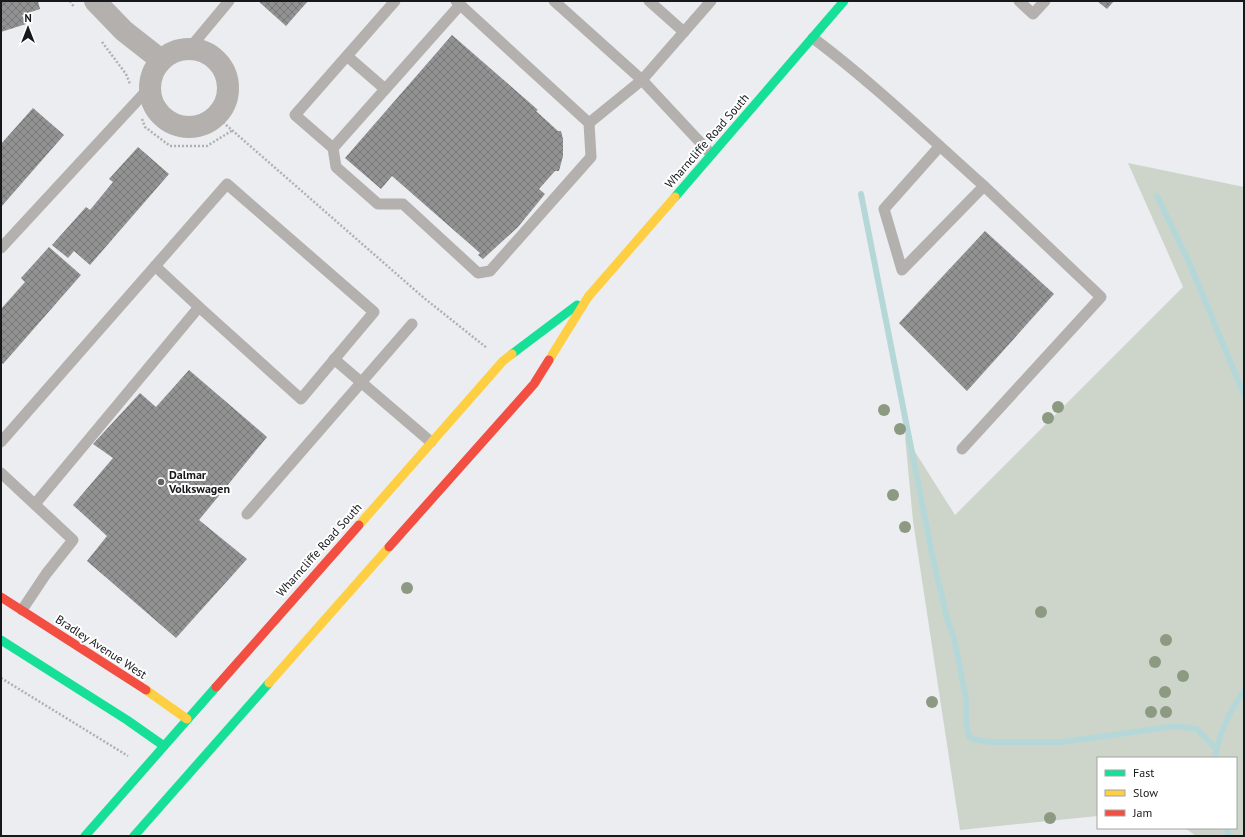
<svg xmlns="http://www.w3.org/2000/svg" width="1245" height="837" font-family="'PT Sans',sans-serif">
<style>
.green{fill:#cdd5cb}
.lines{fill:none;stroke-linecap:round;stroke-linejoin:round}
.stream{stroke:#b6d7d8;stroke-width:6}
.building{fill:url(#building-cross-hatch)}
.path{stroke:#b0b0af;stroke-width:2.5;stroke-dasharray:2 2;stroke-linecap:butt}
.lane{stroke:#b3b0ae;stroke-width:11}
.street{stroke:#b3b0ae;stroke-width:22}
.fast{stroke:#16e098;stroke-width:9}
.slow{stroke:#ffcf43;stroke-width:9}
.jam{stroke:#f24e42;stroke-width:9}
.tree{fill:#8c9a82}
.poi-dot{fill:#616366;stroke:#fff;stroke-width:1.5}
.labels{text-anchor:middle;stroke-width:4;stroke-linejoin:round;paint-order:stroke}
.street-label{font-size:12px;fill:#17181b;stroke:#fff}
.poi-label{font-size:12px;font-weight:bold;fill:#17181b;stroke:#fff;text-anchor:start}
</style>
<defs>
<pattern id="building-cross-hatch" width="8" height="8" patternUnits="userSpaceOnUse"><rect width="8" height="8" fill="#929292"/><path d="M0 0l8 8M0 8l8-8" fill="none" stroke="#767676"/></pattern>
</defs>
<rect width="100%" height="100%" fill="#ebedf0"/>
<polygon class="green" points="1128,163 1244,187 1244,836 1196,836 1185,828 1236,828 1236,758 1098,758 1098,816 960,830 913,521 905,436 955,515 1183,287"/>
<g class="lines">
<g class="stream">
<polyline points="861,194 933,559 947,618 954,638 966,699 966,724 969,736 972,739 991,742 1063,742 1176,726 1197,729 1215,748"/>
<polyline points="1157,196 1189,262 1244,395"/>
<path d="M1215,758C1218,736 1230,710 1244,691"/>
<polyline points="1225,828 1230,836"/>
</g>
</g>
<g class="building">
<polygon points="1,1 38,1 40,9 22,15 26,24 1,32"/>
<polygon points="258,1 308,1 286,26"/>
<polygon points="1097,1 1114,1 1107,9"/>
<polygon points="452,35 538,110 536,111 558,131 561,131 563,139 563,156 559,171 555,171 539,189 545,194 518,227 483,259 478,255 480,253 392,176 381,189 345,158"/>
<polygon points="33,108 64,135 1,207 1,144"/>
<polygon points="138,147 169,174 90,265 74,251 68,258 52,245 86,207 90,210 113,182 109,179"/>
<polygon points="985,231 1054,294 967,391 899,323"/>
<polygon points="49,247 81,275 3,364 1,362 1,309 25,282 21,278"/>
<polygon points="189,370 267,437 199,520 247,559 176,638 87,561 107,536 73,505 113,458 93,444 140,393 156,407"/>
</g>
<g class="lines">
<g class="path">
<polyline points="70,1 74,7"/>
<polyline points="102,42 126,74 130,84"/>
<polyline points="217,117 424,298 487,348"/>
<polyline points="142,119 145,127 170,146 207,146 233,130"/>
<polyline points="1,678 128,756"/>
</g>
<g class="lane">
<polyline points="395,1 295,115 333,148 336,167 378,204 403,204 478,273 490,271 591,157 589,123 456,1"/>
<polyline points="554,1 642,80 711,1"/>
<polyline points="649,1 684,32"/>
<polyline points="1019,1 1033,14 1045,1"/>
<path d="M813,38C873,83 928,136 984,186L902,270L884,209L940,146"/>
<polyline points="189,49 229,1"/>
<polyline points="347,56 385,89"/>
<polyline points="589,123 642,80 711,154"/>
<polyline points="333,148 460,5"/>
<polyline points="1,248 149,88"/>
<polyline points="155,266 199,307"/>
<polyline points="334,359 431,442"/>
<polyline points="1,442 227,184 374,312 301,399 199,307 35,504"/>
<polyline points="962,449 1101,297 984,186"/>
<polyline points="1,473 73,540 46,574 22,610"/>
<polyline points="247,514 412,324"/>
</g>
<g class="street">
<polyline points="95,1 124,31 161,60"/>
<circle cx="189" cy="88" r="39"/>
</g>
<g class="fast">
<polyline points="675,197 844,1"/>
<polyline points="512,354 577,305"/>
<polyline points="1,640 127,720 164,746"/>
<polyline points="85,836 216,687"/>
<polyline points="134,836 269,683"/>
</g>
<g class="slow">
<polyline points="549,360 588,297 675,197"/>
<polyline points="359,525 503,361 512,354"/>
<polyline points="269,683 389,547"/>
<polyline points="146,690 187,719"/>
</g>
<g class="jam">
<polyline points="389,547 534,384 549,360"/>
<polyline points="1,597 146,690"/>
<polyline points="216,687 359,525"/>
</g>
</g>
<g class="tree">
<circle cx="1058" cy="407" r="6"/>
<circle cx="884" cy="410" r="6"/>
<circle cx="1048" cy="418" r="6"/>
<circle cx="900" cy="429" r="6"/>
<circle cx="893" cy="495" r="6"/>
<circle cx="905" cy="527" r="6"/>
<circle cx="407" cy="588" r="6"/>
<circle cx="1041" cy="612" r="6"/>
<circle cx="1166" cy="640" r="6"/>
<circle cx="1155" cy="662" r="6"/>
<circle cx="1183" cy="676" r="6"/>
<circle cx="1165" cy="692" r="6"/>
<circle cx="932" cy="702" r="6"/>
<circle cx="1151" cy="712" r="6"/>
<circle cx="1166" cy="712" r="6"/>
<circle cx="1050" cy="818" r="6"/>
</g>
<circle class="poi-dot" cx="161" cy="482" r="4"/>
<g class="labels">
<g class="street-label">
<text transform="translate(707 141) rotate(-49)" y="4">Wharncliffe Road South</text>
<text transform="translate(319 550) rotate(-48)" y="4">Wharncliffe Road South</text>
<text transform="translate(101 647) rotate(33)" y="4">Bradley Avenue West</text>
</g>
<g class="poi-label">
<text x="169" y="479">Dalmar<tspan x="169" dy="14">Volkswagen</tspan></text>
</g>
</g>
<rect width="1245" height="837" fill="none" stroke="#17181b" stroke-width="4"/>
<rect x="1097" y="757" width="140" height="72" fill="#ffffff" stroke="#a2a3a4"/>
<rect x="1105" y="770" width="20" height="6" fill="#16e098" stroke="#a2a3a4"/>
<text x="1133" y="777" font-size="12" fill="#17181b">Fast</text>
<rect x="1105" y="790" width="20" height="6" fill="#ffcf43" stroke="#a2a3a4"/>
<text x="1133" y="797" font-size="12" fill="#17181b">Slow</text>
<rect x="1105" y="810" width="20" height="6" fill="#f24e42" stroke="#a2a3a4"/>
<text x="1133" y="817" font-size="12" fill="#17181b">Jam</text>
<g transform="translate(28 28)" stroke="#ffffff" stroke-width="3" paint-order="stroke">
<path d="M0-3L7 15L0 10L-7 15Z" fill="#17181b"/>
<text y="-6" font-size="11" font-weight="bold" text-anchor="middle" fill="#17181b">N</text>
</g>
</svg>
